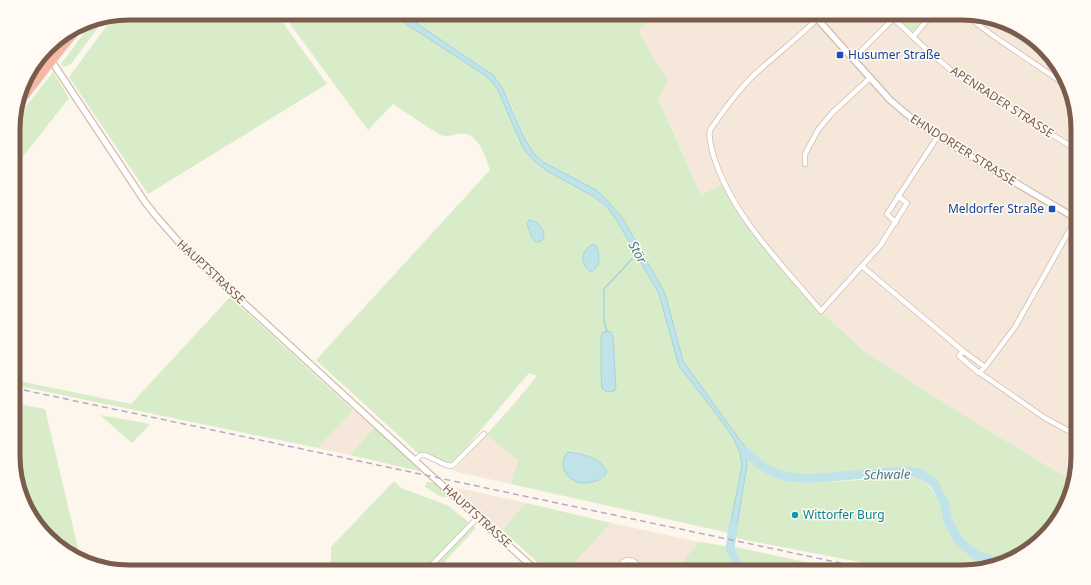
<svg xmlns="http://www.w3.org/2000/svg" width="1091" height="585" font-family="'Noto Sans',sans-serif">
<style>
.residential{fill:#f5e8da}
.green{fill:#d8ecc9;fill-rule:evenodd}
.water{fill:#bfe3e8;stroke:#a5d3da}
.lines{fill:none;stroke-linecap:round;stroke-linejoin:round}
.stream{stroke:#a5d3da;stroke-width:1.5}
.river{stroke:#bfe3e8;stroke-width:9}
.minor-casing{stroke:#d1beb0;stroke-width:6}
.tertiary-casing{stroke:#d1beb0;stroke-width:8}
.motorway-casing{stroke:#dad1cd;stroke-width:10}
.minor{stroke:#fff;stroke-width:4.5}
.tertiary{stroke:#fff;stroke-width:5.5}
.motorway{stroke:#f7b7a3;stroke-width:8}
.rail{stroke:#b9a8c9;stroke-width:1.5;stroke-dasharray:6 4;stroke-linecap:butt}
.motorway-bridge-casing{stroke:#dad1cd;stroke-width:10;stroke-linecap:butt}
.motorway-bridge{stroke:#f7b7a3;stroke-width:8}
.transit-dot{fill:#1a4fb4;stroke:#fffaf3;stroke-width:1.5}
.culture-dot{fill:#0f9aa8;stroke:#fffaf3;stroke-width:1.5}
.labels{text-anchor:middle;stroke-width:3;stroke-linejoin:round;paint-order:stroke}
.transit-label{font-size:12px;fill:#164399;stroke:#fffaf3;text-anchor:start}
.street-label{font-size:12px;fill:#7a5c4d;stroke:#fffaf3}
.culture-label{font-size:12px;fill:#0d838f;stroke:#fffaf3;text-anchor:start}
.water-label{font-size:13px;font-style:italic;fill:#437c86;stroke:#fffaf3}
.rim{fill:none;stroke:#7a5c4d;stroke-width:5}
</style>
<rect width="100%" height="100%" fill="#fdf6ec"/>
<g class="residential">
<polygon points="657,13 962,13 1014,25 1058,64 1077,114 1078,456 1072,481 973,421 866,353 821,311 701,195 658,97 638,32"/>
<polygon points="353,410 374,428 350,455 318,448"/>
<polygon points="486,435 518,460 511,484 453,471"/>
<polygon points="454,487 526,503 502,530"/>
<polygon points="611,523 699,542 682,562 690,572 566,572"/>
</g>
<g class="green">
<polygon points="129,13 276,13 327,84 148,194 69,77 114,16"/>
<path d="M282,13H389L483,74L493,83L498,90L530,157L539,166L593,196L611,211L620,225L657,291L661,300L679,366L711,407L734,439L740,453L742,465L729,533L511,484L518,460L486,435L514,404L537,376L529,373L457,458C456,459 454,461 452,462C445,464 428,453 418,453L316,360L490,170C486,159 479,134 464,134C455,133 452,138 440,135L393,104L368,130ZM568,452L588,455L604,477L601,480L583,484Z"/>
<polygon points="401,13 658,13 638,32 668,81 658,98 701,195 725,183 758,236 821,311 866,353 973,421 1072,481 1066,508 1026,553 969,572 912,572 735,538 747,465 746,456 758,466 780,479 798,483 814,483 907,477 919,478 930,487 939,502 945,522 956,543 959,541 948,521 944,502 934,483 921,474 907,471 815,478 798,478 795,474 782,472 769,468 751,452 742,443 683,361 665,293 623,219 606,199 596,190 543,162 534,154 523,136 511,105 498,81 485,69"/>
<polygon points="903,13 929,13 914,31 910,31 899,20 899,17"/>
<polygon points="105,18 71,64 64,67 61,64 94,20"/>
<polygon points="53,72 69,98 13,169 13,123"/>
<polygon points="230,297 353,410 318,448 14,385 14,380 131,404"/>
<polygon points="14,403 45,409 81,561 77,560 37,526 14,471"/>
<polygon points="100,415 150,424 132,443"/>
<polygon points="374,428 423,472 350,455"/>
<polygon points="394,481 401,488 447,505 476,528 435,572 320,572 331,561 331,547"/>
<path d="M427,482L435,483L451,496C443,501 432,491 425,487Z"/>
<polygon points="526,503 611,523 566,572 548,572 502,530"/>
<polygon points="699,542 740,548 853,572 690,572 682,562"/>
</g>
<g class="water">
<polygon points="389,13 401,13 493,75 503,89 523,136 534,154 543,162 596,190 606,199 623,219 665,293 683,361 742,443 755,456 752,460 748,456 746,457 747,465 735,538 728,537 742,465 740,453 734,439 711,407 679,366 659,294 616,219 607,207 593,196 547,171 534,161 523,148 498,90 493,83 483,74"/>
<path d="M529,220C541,220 552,241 536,242L532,238L527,224Z"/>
<path d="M593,244L597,246C599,257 602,265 591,272C580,264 580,251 593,244Z"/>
<polygon points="607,331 611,332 613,337 616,388 614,391 606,392 602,388 601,377 601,336 603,332"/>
<path d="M568,452C582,454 601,457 607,472C603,479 600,480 592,482C589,482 586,484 583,483C567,482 556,464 568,452Z"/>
</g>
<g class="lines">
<polyline class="stream" points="607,331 604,321 604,289 632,259"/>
<g class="river">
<path d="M745,451C754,460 765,470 778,474C798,481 821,478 842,476C864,474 885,473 907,471L921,474L934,483L944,502L948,521L959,541L977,556L997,562"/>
<polyline points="733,526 730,549 741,572"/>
</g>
<defs>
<g id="minor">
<path d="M823,13C802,35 778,53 756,73C738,90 724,110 710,130C708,139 711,145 713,154C731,215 781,263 821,311L880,246L907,203L898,196"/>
<polyline points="963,13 992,35 1066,85"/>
<polyline points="893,18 927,50 958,76 1077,150"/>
<polyline points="913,37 933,13"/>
<polyline points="853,59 899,13"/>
<polyline points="805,164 805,154 818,130 832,113 870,78"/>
<polyline points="896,223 887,214 938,136"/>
<polyline points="863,267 963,351"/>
<polyline points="985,367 963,351 959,356 979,373 985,367 1015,327 1077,217"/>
<polyline points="980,373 1045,418 1078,436"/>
<polyline points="415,460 421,455 425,455 446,465 452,466 484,434"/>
<polyline points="425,572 478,517"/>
<polyline points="616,572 623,562 627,560 633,561 636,563"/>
<polyline points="676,572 682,566"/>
</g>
<g id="tertiary">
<polyline points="812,13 890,100 916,122 960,150 1077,219"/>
<polyline points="45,51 145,202 156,216 184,248 433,477 538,572"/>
</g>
<g id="motorway">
<polyline points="60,50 79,26"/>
<polyline points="18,104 44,70"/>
</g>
</defs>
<use href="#minor" class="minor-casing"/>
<use href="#tertiary" class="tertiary-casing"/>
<use href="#motorway" class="motorway-casing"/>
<use href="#minor" class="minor"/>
<use href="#tertiary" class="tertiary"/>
<use href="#motorway" class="motorway"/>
<polyline class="rail" points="14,388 883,572"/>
<defs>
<polyline id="motorway-bridge" points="44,70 60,50"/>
</defs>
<use href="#motorway-bridge" class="motorway-bridge-casing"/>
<use href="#motorway-bridge" class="motorway-bridge"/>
</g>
<g class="transit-dot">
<rect x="836" y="51" width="8" height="8" rx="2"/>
<rect x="1048" y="205" width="8" height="8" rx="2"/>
</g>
<circle class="culture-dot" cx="795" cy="515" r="4"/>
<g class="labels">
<g class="transit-label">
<text x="848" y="59">Husumer Straße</text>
<text x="1044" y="213" text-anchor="end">Meldorfer Straße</text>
</g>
<g class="street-label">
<text transform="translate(1002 102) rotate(33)" y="4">APENRADER STRASSE</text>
<text transform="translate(963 150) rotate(32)" y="4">EHNDORFER STRASSE</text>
<text transform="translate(211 272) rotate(43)" y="4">HAUPTSTRASSE</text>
<text transform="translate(477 516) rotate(42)" y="4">HAUPTSTRASSE</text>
</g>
<g class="culture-label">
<text x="803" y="519">Wittorfer Burg</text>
</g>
<g class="water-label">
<text transform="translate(638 252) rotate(61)" y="5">Stör</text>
<text transform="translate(887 474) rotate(-1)" y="5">Schwale</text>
</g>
</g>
<path d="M0 0H1091V585H0ZM129 20H962A109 109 0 0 1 1071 129V456A109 109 0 0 1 962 565H129A109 109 0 0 1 20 456V129A109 109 0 0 1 129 20Z" fill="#fffaf3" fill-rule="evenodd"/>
<path class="rim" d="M129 20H962A109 109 0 0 1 1071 129V456A109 109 0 0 1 962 565H129A109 109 0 0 1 20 456V129A109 109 0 0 1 129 20Z"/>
</svg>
